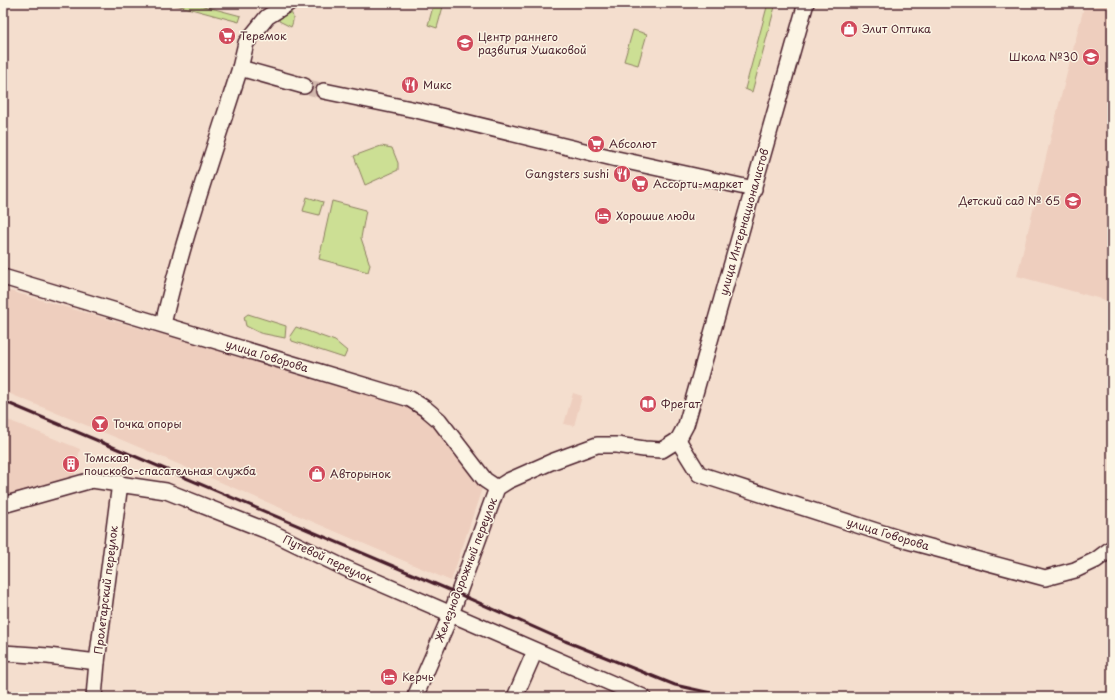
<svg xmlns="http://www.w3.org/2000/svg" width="1115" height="700" font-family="'Playpen Sans',sans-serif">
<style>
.built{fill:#eecebe}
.green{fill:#ccdf94;stroke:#8b7f60}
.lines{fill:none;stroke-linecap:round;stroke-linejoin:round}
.minor-tunnel{stroke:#d2b8ad;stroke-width:15;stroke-dasharray:15 8;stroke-linecap:butt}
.minor-casing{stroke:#4a1f2b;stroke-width:18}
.minor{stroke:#fcf5e5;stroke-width:15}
.rail{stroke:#4a1f2b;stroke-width:3}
.labels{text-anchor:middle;stroke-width:3;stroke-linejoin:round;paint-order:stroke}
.poi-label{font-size:11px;fill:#4a1f2b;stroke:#fcf5e5;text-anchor:start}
.street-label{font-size:11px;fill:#4a1f2b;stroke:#fcf5e5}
</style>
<rect width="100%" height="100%" fill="#f4dece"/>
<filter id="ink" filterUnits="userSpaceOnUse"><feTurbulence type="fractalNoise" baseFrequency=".025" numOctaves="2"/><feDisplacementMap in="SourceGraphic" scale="8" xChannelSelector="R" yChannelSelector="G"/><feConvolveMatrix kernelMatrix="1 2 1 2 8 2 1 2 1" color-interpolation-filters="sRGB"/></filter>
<g filter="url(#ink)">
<g class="built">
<polygon points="1085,3 1112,3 1112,302 1017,276 1057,112"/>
<polygon points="3,289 153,332 184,337 294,374 408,406 423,415 435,425 482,488 451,581 122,440 3,391"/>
<polygon points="573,393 582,396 574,426 564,424"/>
<polygon points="3,418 80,449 73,481 3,501"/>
</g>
<g class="green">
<polygon points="169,3 192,3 241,16 239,22"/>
<polygon points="434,3 444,3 437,28 428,25"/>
<polygon points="768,3 776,3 752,92 745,89"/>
<path d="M289,9C294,16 294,20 291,27L279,21C279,15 284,12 289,9Z"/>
<polygon points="633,30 647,34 638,65 624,61"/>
<polygon points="381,146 392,148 398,163 398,170 365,185 354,156"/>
<polygon points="307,197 323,202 319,215 303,211"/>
<polygon points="332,201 366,210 361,238 370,265 368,272 319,259"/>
<polygon points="248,314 286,326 285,338 260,333 246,326 244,317"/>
<polygon points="296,327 335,341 347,351 344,358 292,341 290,336"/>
</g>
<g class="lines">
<polyline class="minor-tunnel" points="304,86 324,91"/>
<defs>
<g id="minor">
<polyline points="240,68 304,86"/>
<polyline points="324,91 416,110 617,159 754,189"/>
<polyline points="3,277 410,399 426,409 439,420 485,480 497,488"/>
<path d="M163,324C183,238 213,153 240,68L246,43L267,17L289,3"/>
<polyline points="678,440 699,474 904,540 1045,578 1075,570 1096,560 1112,548"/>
<polyline points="678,440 686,425 806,3"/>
<polyline points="3,505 92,480 166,491 275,534 345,568 643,697"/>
<polyline points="3,653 48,656 97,662"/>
<polyline points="94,697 97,662 120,483"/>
<polyline points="415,697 451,614 497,488 508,481 551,462 597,445 617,445 644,449 662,450 678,440"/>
<polyline points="515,697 535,651"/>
</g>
</defs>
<use href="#minor" class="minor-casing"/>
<use href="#minor" class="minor"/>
<polyline class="rail" points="3,401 120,450 459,594 565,641 675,685 729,697"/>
</g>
</g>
<defs>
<symbol id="shop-disc" viewBox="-11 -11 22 22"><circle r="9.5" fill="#d1495b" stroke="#fcf5e5"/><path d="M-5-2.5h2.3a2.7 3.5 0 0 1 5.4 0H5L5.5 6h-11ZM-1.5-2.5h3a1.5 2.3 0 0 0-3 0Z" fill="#fff"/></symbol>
<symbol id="supermarket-disc" viewBox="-11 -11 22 22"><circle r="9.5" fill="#d1495b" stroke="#fcf5e5"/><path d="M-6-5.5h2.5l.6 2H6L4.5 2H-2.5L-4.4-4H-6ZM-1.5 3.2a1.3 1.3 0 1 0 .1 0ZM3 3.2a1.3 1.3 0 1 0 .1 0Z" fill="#fff"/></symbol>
<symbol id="school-disc" viewBox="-11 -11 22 22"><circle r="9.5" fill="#d1495b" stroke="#fcf5e5"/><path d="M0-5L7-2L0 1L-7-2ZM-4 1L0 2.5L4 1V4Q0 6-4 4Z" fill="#fff"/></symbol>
<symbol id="restaurant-disc" viewBox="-11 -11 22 22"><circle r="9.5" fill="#d1495b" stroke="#fcf5e5"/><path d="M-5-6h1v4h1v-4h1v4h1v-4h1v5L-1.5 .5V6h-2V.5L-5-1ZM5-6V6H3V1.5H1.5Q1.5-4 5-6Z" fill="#fff"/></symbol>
<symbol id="hotel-disc" viewBox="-11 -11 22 22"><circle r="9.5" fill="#d1495b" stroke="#fcf5e5"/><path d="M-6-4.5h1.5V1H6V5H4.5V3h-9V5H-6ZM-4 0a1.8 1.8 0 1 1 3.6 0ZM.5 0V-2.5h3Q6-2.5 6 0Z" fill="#fff"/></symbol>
<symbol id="library-disc" viewBox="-11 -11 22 22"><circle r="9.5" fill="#d1495b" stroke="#fcf5e5"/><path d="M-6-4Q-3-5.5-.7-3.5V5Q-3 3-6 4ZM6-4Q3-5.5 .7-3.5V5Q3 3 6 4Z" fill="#fff"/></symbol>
<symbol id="bar-disc" viewBox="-11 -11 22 22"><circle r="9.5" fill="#d1495b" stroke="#fcf5e5"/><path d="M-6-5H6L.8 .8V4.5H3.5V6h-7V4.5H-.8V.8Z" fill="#fff"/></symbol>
<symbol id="building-disc" viewBox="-11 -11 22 22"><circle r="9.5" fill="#d1495b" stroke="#fcf5e5"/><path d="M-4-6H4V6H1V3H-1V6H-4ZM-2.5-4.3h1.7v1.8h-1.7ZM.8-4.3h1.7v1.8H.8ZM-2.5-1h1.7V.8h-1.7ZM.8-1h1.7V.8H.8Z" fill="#fff"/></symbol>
</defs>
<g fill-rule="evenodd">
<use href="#shop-disc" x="839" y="19" width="20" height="20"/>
<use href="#supermarket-disc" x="217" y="26" width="20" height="20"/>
<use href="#school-disc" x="455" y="33" width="20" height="20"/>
<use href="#school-disc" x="1081" y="47" width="20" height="20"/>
<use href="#restaurant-disc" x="400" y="75" width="20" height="20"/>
<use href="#supermarket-disc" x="586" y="134" width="20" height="20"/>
<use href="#restaurant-disc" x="612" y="164" width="20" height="20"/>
<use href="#supermarket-disc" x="630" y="174" width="20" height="20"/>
<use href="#school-disc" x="1063" y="191" width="20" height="20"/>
<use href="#hotel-disc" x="593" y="206" width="20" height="20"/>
<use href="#library-disc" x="638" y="394" width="20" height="20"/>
<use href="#bar-disc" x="90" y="414" width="20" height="20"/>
<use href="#building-disc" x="61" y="454" width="20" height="20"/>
<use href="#shop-disc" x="307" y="464" width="20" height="20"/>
<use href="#hotel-disc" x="379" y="667" width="20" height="20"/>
</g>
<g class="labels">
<g class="poi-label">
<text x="862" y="33">Элит Оптика</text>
<text x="240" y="40">Теремок</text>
<text x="478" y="41">Центр раннего<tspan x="478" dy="13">развития Ушаковой</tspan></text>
<text x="1078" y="61" text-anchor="end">Школа №30</text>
<text x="423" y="89">Микс</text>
<text x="609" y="148">Абсолют</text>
<text x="609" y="178" text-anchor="end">Gangsters sushi</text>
<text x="653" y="188">Ассорти-маркет</text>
<text x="1060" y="205" text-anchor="end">Детский сад № 65</text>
<text x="616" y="220">Хорошие люди</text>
<text x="661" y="408">Фрегат</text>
<text x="113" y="428">Точка опоры</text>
<text x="84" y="462">Томская<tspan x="84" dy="13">поисково-спасательная служба</tspan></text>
<text x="330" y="478">Авторынок</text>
<text x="402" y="681">Керчь</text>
</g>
<g class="street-label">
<text transform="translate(744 222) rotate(-74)" y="4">улица Интернационалистов</text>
<text transform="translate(267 356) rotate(17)" y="4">улица Говорова</text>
<text transform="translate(888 534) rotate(17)" y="4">улица Говорова</text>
<text transform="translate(328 559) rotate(25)" y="4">Путевой переулок</text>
<text transform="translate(466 570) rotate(-69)" y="4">Железнодорожный переулок</text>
<text transform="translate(106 590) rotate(-83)" y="4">Пролетарский переулок</text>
</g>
</g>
<rect width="1115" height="700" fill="none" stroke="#fcf5e5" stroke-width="16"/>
<rect x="8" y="8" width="1099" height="684" fill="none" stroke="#4a1f2b" stroke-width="1.5" filter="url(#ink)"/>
</svg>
